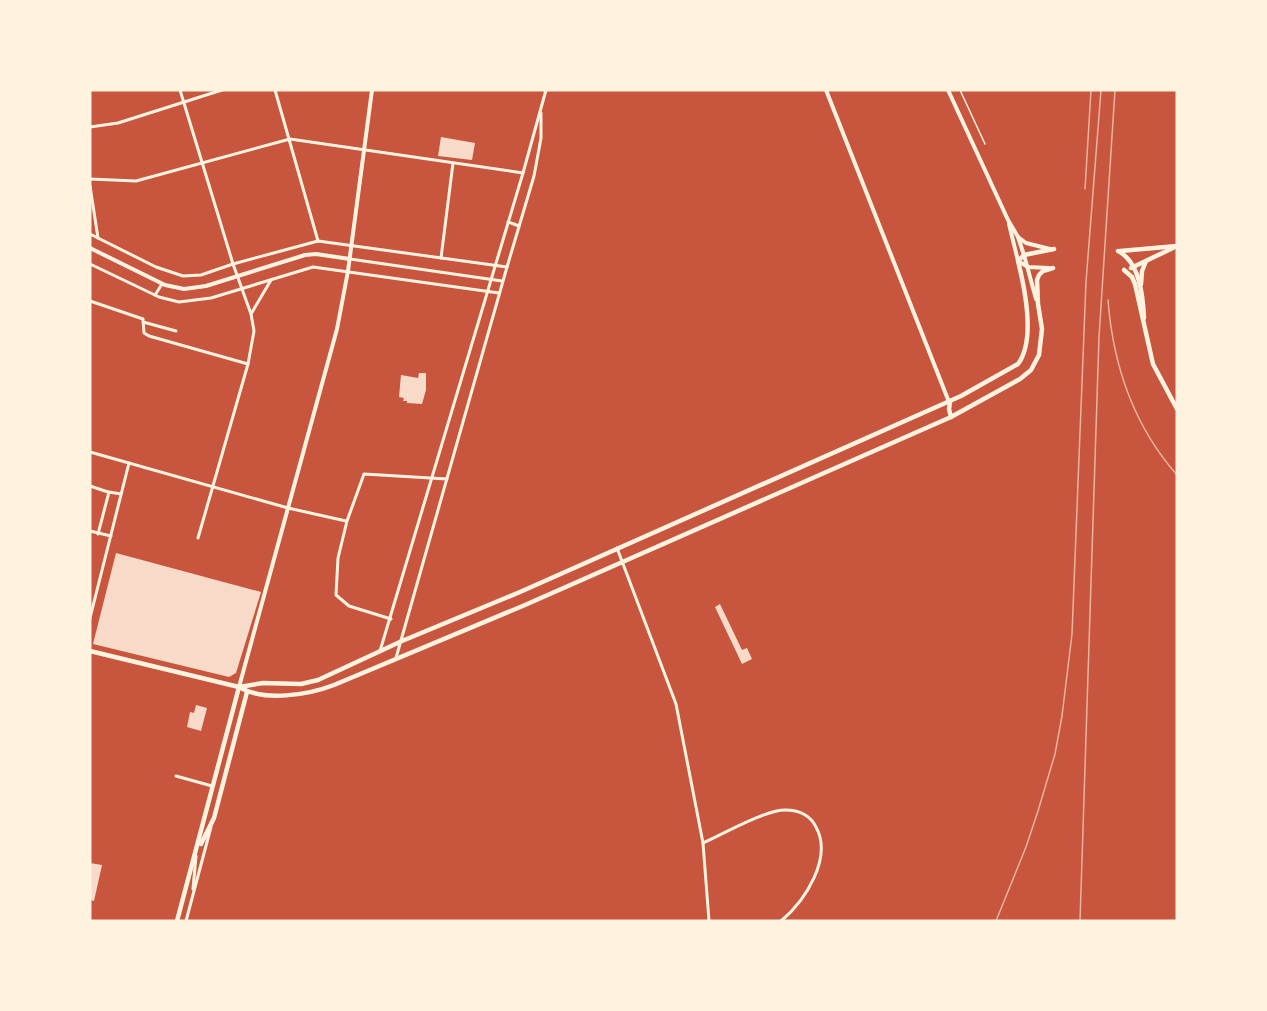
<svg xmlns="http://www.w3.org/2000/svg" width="1267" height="1011" font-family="'PT Serif',serif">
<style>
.building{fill:#f7dbc8}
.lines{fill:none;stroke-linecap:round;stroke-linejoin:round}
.service{stroke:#fff3e0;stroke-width:1.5}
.minor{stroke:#fff3e0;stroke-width:3}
.tertiary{stroke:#fff3e0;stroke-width:4}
.secondary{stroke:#fff3e0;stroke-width:4.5}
.rail{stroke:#e9b49f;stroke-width:1.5}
</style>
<rect width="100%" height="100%" fill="#c8553d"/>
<g class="building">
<polygon points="441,137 475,143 472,160 438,156"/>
<polygon points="419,373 426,373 426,390 422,404 407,403 407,401 403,401 404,398 399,397 401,375 418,378"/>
<polygon points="116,553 261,592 236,673 229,677 93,644"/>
<polygon points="720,604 742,650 747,648 752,659 742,664 715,607"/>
<polygon points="196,705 207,708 201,731 187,727 190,712 194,713"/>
<polygon points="90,863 102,865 94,901 90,900"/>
</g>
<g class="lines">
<polyline class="service" points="960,90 985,144"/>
<g class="minor">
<polyline points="180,90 233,264 251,314 254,331 248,364 198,538"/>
<polyline points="275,90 318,241"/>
<polyline points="90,127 118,123 222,90"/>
<polyline points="90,179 136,181 290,139 523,173"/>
<polyline points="90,186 98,238"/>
<polyline points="508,222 519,226"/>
<polyline points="90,234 156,267 183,276 201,275 233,264 318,241 507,267"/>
<polyline points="441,258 453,163"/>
<polyline points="350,259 502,281"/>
<polyline points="90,264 159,297 179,302 211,298 313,267 499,293"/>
<polyline points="155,295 162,284"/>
<polyline points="90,301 143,319 144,333 149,336 248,364"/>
<polyline points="251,314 271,280"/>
<polyline points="143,322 176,331"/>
<polyline points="90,452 288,508 346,521"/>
<polyline points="90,486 108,492"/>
<polyline points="90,531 111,536"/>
<polyline points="98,534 109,492 121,494"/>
<polyline points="617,548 676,704 703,843 709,921"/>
<polyline points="90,618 129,463"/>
<polyline points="391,619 349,606 336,595 338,558 347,521 364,474 447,479"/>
<polyline points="380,651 523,173 546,90"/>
<polyline points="396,658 507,267 534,176 541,138 541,113"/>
<polyline points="176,776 212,786"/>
<path d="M703,843C723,834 765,810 785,810C798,810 810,815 816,827C833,858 805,901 781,921"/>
<polyline points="193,889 196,856"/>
<polyline points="186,921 211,827"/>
</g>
<g class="tertiary">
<polyline points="826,90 949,402"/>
<polyline points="948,90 1008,220 1018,237 1024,255 1036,299"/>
<polyline points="1009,224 1018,261 1028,267 1049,268"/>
<polyline points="1018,237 1026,243 1050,249"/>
<polyline points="90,248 165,285 184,289 206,286 305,255 316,254 350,259"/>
<polyline points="239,687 337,329 348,271 372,90"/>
</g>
<g class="secondary">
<path d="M1118,251C1140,262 1143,297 1144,318"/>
<polyline points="1120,251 1177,246"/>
<polyline points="1131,268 1175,247"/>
<polyline points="1124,270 1132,277 1135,284 1153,364 1177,409"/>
<polyline points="1141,284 1142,271 1146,261"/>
<polyline points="950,402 949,409 951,417"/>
<path d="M90,651L239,687C264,702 308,695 334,685L525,605L951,417L1020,379L1031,370L1039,355L1042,329L1038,304L1037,280L1039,275L1043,271L1053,268"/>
<path d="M239,687L263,683L301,684L318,680L402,641L520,592L961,396L1018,364C1036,340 1025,289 1018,261L1024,255L1054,249"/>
<polyline points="201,844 214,818 247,692"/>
<polyline points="177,921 239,687"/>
</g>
<g class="rail">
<polyline points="1085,189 1091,90"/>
<path d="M1108,300C1113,365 1134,426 1177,475"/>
<polyline points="996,921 1026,847 1038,811 1055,754 1062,716 1072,634 1086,282 1101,90"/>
<polyline points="1080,921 1099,337 1115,90"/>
</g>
</g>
<rect width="1267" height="1011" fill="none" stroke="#fff3e0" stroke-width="183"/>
</svg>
